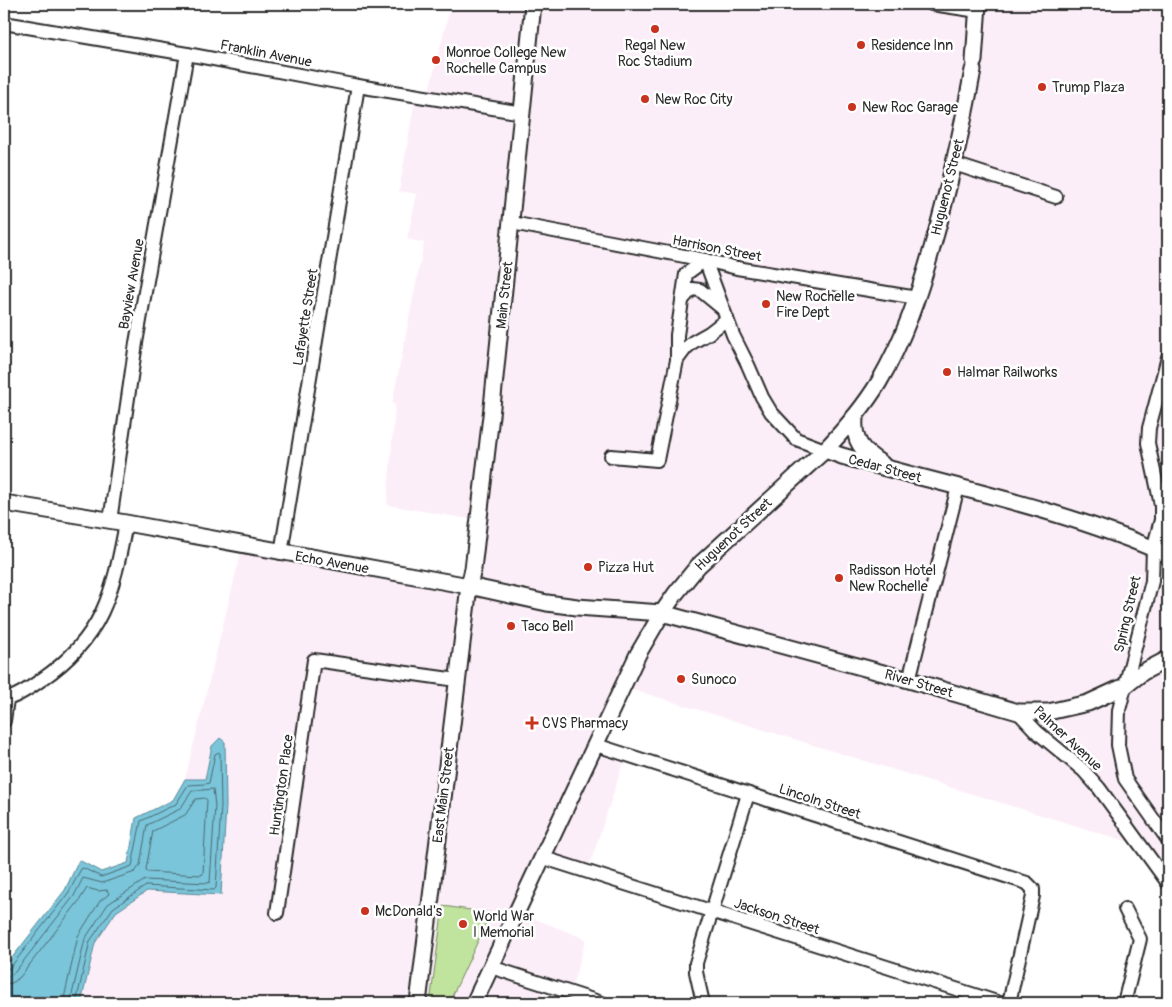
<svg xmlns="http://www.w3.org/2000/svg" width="1172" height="1007" font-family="Pangolin,sans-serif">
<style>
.built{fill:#fceef8}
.green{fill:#c0e39d;stroke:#768764}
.water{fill:#7ac5da;stroke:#5a8794}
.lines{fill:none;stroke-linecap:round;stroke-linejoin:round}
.shore{stroke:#4b6971;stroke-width:1}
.minor-casing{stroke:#2b2b2b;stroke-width:16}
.major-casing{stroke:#2b2b2b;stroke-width:19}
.minor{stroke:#fff;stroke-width:12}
.major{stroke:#fff;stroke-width:15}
.poi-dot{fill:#c8321e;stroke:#fff;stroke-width:2}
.labels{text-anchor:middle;stroke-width:5;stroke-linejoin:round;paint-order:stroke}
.poi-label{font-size:14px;fill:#2b2b2b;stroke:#fff;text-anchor:start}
.street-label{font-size:14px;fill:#2b2b2b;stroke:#fff}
</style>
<rect width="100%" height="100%" fill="#fff"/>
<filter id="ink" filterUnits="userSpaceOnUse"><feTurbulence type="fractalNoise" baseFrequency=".02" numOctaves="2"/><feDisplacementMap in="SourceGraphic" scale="10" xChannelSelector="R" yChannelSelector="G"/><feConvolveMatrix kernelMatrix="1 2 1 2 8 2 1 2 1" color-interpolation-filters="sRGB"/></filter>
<g filter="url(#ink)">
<polygon class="built" points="451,4 1160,4 1168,36 1168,893 1135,844 621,686 592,745 625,758 589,867 544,852 515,911 586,939 571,990 546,981 539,1003 81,1003 95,943 116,912 147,891 221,895 226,806 225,742 212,746 205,779 185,779 243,544 465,583 475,520 387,505 395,405 392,404 424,243 407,239 417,194 399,191 416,93 428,94"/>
<polygon class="green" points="443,906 491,913 449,1003 430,1003"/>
<polygon class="water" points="220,738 225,742 226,806 221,895 147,891 116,912 95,943 81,1003 4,1003 4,968 65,890 79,860 101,872 128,863 136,818 173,800 185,779 205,779 212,746"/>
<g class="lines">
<g class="shore">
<polygon points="196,799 205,798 207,800 203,874 201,875 147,872 146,869 153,831 185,815"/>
<polyline points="4,970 10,968 69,892 81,869 83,868 101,877 132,866 141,821 176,804 188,785 205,784 209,783 215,754 219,752 220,754 221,806 216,888 214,890 146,886 113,908 90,941 76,1003"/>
<polyline points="4,977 9,976 15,972 74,896 83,878 102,883 135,872 140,865 147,825 180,809 192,791 213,789 215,806 210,882 208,883 145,880 108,904 85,939 70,1003"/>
<polyline points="4,984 12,983 20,977 79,901 87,888 98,891 107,890 109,894 100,901 78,936 63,1003"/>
</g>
<defs>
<g id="minor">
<polyline points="932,4 978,11"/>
<polyline points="4,23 187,54 358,86 523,113"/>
<polyline points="954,164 1056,197"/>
<polyline points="512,223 705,260 737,268 917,298"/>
<polyline points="705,260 733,335 748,365 762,397 771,412 796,439 825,450"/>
<polyline points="683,299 692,289 700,290 722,308"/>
<polyline points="1168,357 1149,428 1148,443 1161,505 1161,520 1153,549 1152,581 1119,710 1118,745 1125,779 1168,840"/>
<polyline points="677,360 686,348 693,342 709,333 727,319"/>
<polyline points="611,456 657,460 677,360 677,335 686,274 705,260"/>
<polyline points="110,521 136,343 187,54"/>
<polyline points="281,553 358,86"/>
<polyline points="909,680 958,487"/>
<path d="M4,700C17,697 30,688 41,680C103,638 113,593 126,523"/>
<polyline points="1018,712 1037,732 1083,770 1099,788 1168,883"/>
<polyline points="4,721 7,699"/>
<polyline points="596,745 1027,883 1033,889 1033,896 1009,1003"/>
<polyline points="544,858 1000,1003"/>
<polyline points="277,913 314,660 457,680"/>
<polyline points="491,967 602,1003"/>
<polyline points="703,1003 696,972 696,963 748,794"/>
<polyline points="1124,1003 1140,939 1125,909"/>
</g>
<g id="major">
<polyline points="974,61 978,4"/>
<path d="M855,416C853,442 861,450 882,464"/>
<path d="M825,450L842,456C951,487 1064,509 1168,555"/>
<polyline points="4,503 126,523 469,586 547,603 577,607 662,613 909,680 1018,712 1048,712 1088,703 1125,686 1143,672 1168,659"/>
<polyline points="418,1003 469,586 473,569 492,407 533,4"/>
<path d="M474,1003L638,654L662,613L676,593L698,566L825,450C845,429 864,407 879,382C904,339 919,295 932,248C949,189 962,130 973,70"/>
</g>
</defs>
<use href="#minor" class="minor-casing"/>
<use href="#major" class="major-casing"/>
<use href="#minor" class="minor"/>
<use href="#major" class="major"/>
</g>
</g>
<g class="poi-dot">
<circle cx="655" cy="29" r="5"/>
<circle cx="861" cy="45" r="5"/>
<circle cx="436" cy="60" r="5"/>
<circle cx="1042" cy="87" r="5"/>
<circle cx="645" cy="99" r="5"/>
<circle cx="852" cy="107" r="5"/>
<circle cx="766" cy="304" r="5"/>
<circle cx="947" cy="372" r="5"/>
<circle cx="588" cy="567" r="5"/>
<circle cx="839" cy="578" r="5"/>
<circle cx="511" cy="626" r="5"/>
<circle cx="681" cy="679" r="5"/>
<path d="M529.5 715.5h5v5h5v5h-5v5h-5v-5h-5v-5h5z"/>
<circle cx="365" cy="911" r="5"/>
<circle cx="463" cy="924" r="5"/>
</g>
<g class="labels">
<g class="poi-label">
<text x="655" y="50" text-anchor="middle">Regal New<tspan x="655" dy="16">Roc Stadium</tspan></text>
<text x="871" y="50">Residence Inn</text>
<text x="446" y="57">Monroe College New<tspan x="446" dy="16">Rochelle Campus</tspan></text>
<text x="1052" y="92">Trump Plaza</text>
<text x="655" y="104">New Roc City</text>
<text x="862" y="112">New Roc Garage</text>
<text x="776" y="301">New Rochelle<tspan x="776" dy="16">Fire Dept</tspan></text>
<text x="957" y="377">Halmar Railworks</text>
<text x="598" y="572">Pizza Hut</text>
<text x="849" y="575">Radisson Hotel<tspan x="849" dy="16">New Rochelle</tspan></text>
<text x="521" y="631">Taco Bell</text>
<text x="691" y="684">Sunoco</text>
<text x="542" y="728">CVS Pharmacy</text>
<text x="375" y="916">McDonald's</text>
<text x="473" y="921">World War<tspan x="473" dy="16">I Memorial</tspan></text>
</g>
<g class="street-label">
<text transform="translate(266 53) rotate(11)" y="5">Franklin Avenue</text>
<text transform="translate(947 187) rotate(-76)" y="5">Huguenot Street</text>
<text transform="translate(717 248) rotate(11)" y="5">Harrison Street</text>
<text transform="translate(131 284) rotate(-80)" y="5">Bayview Avenue</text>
<text transform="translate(504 295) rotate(-84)" y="5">Main Street</text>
<text transform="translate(305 317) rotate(-81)" y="5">Lafayette Street</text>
<text transform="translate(885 468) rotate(15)" y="5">Cedar Street</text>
<text transform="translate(733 534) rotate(-43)" y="5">Huguenot Street</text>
<text transform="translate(332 562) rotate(10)" y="5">Echo Avenue</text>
<text transform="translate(1127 614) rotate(-77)" y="5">Spring Street</text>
<text transform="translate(919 683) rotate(16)" y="5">River Street</text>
<text transform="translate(1068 738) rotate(43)" y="5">Palmer Avenue</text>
<text transform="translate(281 785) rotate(-82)" y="5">Huntington Place</text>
<text transform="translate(443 795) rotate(-83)" y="5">East Main Street</text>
<text transform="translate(820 801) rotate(18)" y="5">Lincoln Street</text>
<text transform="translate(777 916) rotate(18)" y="5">Jackson Street</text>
</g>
</g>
<rect width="1172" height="1007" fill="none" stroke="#fff" stroke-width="20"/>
<rect x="10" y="10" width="1152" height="987" fill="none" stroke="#2b2b2b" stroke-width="2" filter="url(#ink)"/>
</svg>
